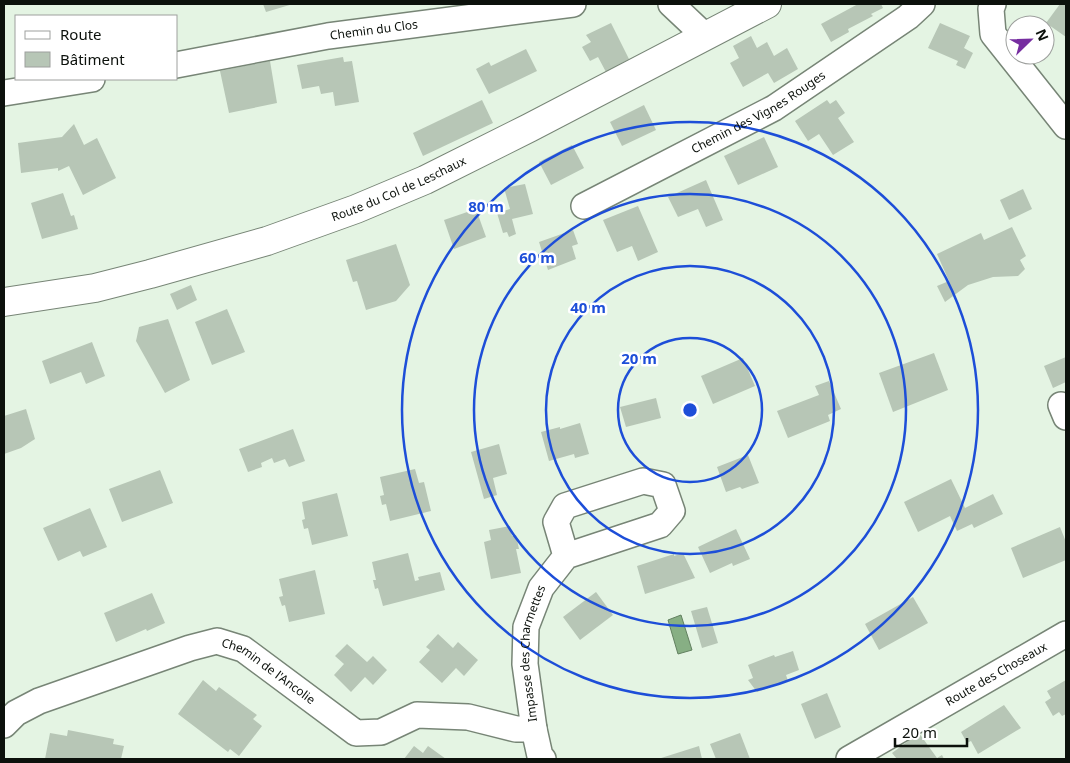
<svg xmlns="http://www.w3.org/2000/svg" width="1070" height="763" font-family="'Noto Sans',sans-serif">
<style>
.water{fill:#87af84;stroke:#628060}
.building{fill:#b7c6b6}
.lines{fill:none;stroke-linecap:round;stroke-linejoin:round}
.street-casing{stroke:#778576;stroke-width:28}
.secondary-casing{stroke:#778576;stroke-width:30}
.street{stroke:#fff;stroke-width:25}
.secondary{stroke:#fff;stroke-width:28}
.ring{fill:none;stroke:#1d4ed8;stroke-width:2.5}
.labels{text-anchor:middle;stroke-width:5;stroke-linejoin:round;paint-order:stroke}
.street-label{font-size:12px;fill:#0c110c;stroke:#fff}
.centre{fill:#1d4ed8;stroke:#fff;stroke-width:2.5}
.ring-label{font-size:15px;text-anchor:middle;font-weight:bold;fill:#1d4ed8;stroke:#fff;stroke-width:5;stroke-linejoin:round;paint-order:stroke}
</style>
<rect width="100%" height="100%" fill="#e4f4e3"/>
<polygon class="water" points="681,615 692,650 678,654 668,620"/>
<g class="building">
<polygon points="263,4 293,4 266,12"/>
<polygon points="858,4 881,4 883,8 871,14 873,16 848,29 849,32 831,42 821,24"/>
<polygon points="1060,4 1066,4 1066,37 1046,23"/>
<polygon points="611,23 629,59 606,72 598,57 590,61 582,47 591,42 586,35"/>
<polygon points="940,23 970,36 964,48 973,53 965,69 956,65 958,61 928,48"/>
<polygon points="751,36 757,48 767,42 774,56 787,48 798,69 774,83 768,73 743,87 730,63 739,58 733,46"/>
<polygon points="526,49 537,71 489,94 476,69 489,62 491,66"/>
<polygon points="343,57 344,62 352,61 359,102 335,106 333,92 321,94 319,86 302,89 297,65"/>
<polygon points="270,61 277,103 229,113 220,71"/>
<polygon points="482,100 493,123 423,156 413,133"/>
<polygon points="827,100 830,104 836,100 845,113 838,118 854,142 833,155 819,134 808,141 795,121"/>
<polygon points="644,105 656,130 622,146 610,122"/>
<polygon points="74,124 84,145 97,138 116,178 83,195 69,166 58,171 58,168 21,173 18,143 62,137"/>
<polygon points="764,137 778,167 738,185 724,156"/>
<polygon points="572,145 584,168 551,185 539,162"/>
<polygon points="706,180 723,220 706,227 698,209 678,217 668,197"/>
<polygon points="525,184 533,214 512,219 516,234 509,237 507,232 503,233 497,213 510,209 504,188"/>
<polygon points="1023,189 1032,209 1009,220 1000,200"/>
<polygon points="63,193 71,216 74,215 78,229 42,239 31,203"/>
<polygon points="638,206 658,252 638,261 632,246 617,252 603,220"/>
<polygon points="476,209 486,237 454,249 444,220"/>
<polygon points="1012,227 1026,256 1020,260 1025,269 1018,276 993,277 968,285 945,302 937,286 949,281 937,254 981,233 984,240"/>
<polygon points="573,230 578,244 572,246 576,259 548,270 539,242"/>
<polygon points="396,244 410,285 396,301 366,310 357,281 353,282 346,260"/>
<polygon points="191,285 197,300 177,310 170,294"/>
<polygon points="227,309 245,352 212,365 195,322"/>
<polygon points="168,319 190,380 165,393 136,341 139,327"/>
<polygon points="92,342 105,376 86,384 81,372 50,384 42,361"/>
<polygon points="934,353 948,390 893,412 879,373"/>
<polygon points="1066,357 1066,382 1053,388 1044,366"/>
<polygon points="743,358 755,386 713,404 701,376"/>
<polygon points="829,381 841,409 828,415 830,421 788,438 777,411 819,395 815,386"/>
<polygon points="656,398 661,418 626,427 620,407"/>
<polygon points="26,409 35,439 21,448 4,454 4,416"/>
<polygon points="580,423 589,454 575,458 574,454 549,461 541,432 560,427 560,429"/>
<polygon points="293,429 305,461 289,467 285,459 274,463 272,458 261,463 262,467 248,472 239,449"/>
<polygon points="499,444 507,474 493,478 497,495 484,499 471,452"/>
<polygon points="748,455 759,483 742,489 740,487 726,492 717,467"/>
<polygon points="415,469 419,483 424,482 431,511 390,521 386,504 382,505 380,496 384,495 380,477"/>
<polygon points="160,470 173,503 122,522 109,489"/>
<polygon points="951,479 965,508 993,494 1003,514 974,528 972,524 957,531 950,516 918,532 904,502"/>
<polygon points="337,493 348,536 312,545 308,528 304,529 302,520 305,519 302,502"/>
<polygon points="90,508 107,547 83,557 80,551 58,561 43,528"/>
<polygon points="510,526 512,536 516,535 519,549 516,549 521,573 491,579 484,542 491,540 489,530"/>
<polygon points="1060,527 1066,542 1066,560 1023,578 1011,548"/>
<polygon points="736,529 750,559 733,566 732,563 710,573 698,547"/>
<polygon points="408,553 415,581 419,580 418,577 440,572 445,590 383,606 378,588 375,589 373,580 376,580 372,562"/>
<polygon points="683,553 695,578 645,594 637,566 674,554 674,556"/>
<polygon points="315,570 325,614 289,622 285,605 282,606 279,597 283,596 279,579"/>
<polygon points="596,592 613,615 580,640 563,617"/>
<polygon points="152,593 165,623 147,631 146,629 116,642 104,613"/>
<polygon points="913,597 928,623 879,650 865,624"/>
<polygon points="707,607 718,643 702,648 691,611"/>
<polygon points="438,634 453,648 458,642 478,660 464,676 456,668 442,683 419,662 430,650 426,647"/>
<polygon points="347,644 367,662 373,656 387,670 373,685 365,677 351,692 334,675 344,664 335,656"/>
<polygon points="793,651 799,670 786,675 788,681 757,692 748,680 753,678 748,665 774,655 775,657"/>
<polygon points="203,680 216,691 219,687 246,707 257,715 253,719 262,726 239,756 230,749 228,752 178,714"/>
<polygon points="1066,680 1066,714 1062,716 1059,712 1053,716 1045,702 1051,698 1047,691"/>
<polygon points="827,693 841,727 815,739 801,704"/>
<polygon points="1004,705 1021,728 978,754 971,741 967,743 961,732"/>
<polygon points="68,730 114,739 113,744 124,746 121,759 45,759 50,733 67,736"/>
<polygon points="740,733 750,759 716,759 710,744"/>
<polygon points="919,733 937,758 942,755 944,759 897,759 892,753"/>
<polygon points="414,746 423,753 428,746 446,759 404,759"/>
<polygon points="699,746 702,759 658,759"/>
</g>
<g class="lines">
<defs>
<g id="street">
<polyline points="671,4 705,36"/>
<polyline points="993,4 991,9 993,34 1066,126"/>
<path id="s1" d="M176,65L328,36L573,4"/>
<polyline points="4,93 92,79"/>
<path id="s2" d="M584,206L774,108L908,17L922,4"/>
<polyline points="1061,405 1066,417"/>
<path id="s3" d="M4,725L16,713L39,701L190,648L217,641L243,649L356,733L381,732L417,715L468,717L516,729H534"/>
<path id="s4" d="M543,759L540,756L534,729L525,664L526,627L541,588L566,556L660,525L672,511L663,485L643,481L565,506L556,522L566,556"/>
<path id="s5" d="M849,759L1066,634"/>
</g>
<g id="secondary">
<path id="s6" d="M4,302L95,288L150,274L267,241L356,209L425,180L529,128L767,4"/>
</g>
</defs>
<use href="#street" class="street-casing"/>
<use href="#secondary" class="secondary-casing"/>
<use href="#street" class="street"/>
<use href="#secondary" class="secondary"/>
</g>
<g class="ring">
<circle cx="690" cy="410" r="72"/>
<circle cx="690" cy="410" r="144"/>
<circle cx="690" cy="410" r="216"/>
<circle cx="690" cy="410" r="288"/>
</g>
<g class="labels">
<g class="street-label">
<text dy="4" stroke="none"><textPath href="#s1" startOffset="201">Chemin du Clos</textPath></text>
<text dy="4" stroke="none"><textPath href="#s2" startOffset="198">Chemin des Vignes Rouges</textPath></text>
<text dy="4" stroke="none"><textPath href="#s6" startOffset="412">Route du Col de Leschaux</textPath></text>
<text dy="4" stroke="none"><textPath href="#s4" startOffset="109">Impasse des Charmettes</textPath></text>
<text dy="4" stroke="none"><textPath href="#s3" startOffset="291">Chemin de l'Ancolie</textPath></text>
<text dy="4" stroke="none"><textPath href="#s5" startOffset="170">Route des Choseaux</textPath></text>
</g>
</g>
<circle cx="690" cy="410" r="8" class="centre"/>
<g class="ring-label">
<text x="486" y="212">80 m</text>
<text x="537" y="263">60 m</text>
<text x="588" y="313">40 m</text>
<text x="639" y="364">20 m</text>
</g>
<rect width="1070" height="763" fill="none" stroke="#0c110c" stroke-width="10"/>
<rect x="15" y="15" width="162" height="65" fill="#ffffff" stroke="#9ea09e"/>
<rect x="25" y="31" width="25" height="8" fill="#ffffff" stroke="#9ea09e"/>
<text x="60" y="40" font-size="15" fill="#0c110c">Route</text>
<rect x="25" y="52" width="25" height="15" fill="#b7c6b6" stroke="#9ea09e"/>
<text x="60" y="65" font-size="15" fill="#0c110c">Bâtiment</text>
<g transform="translate(1030 40) rotate(67)"><circle r="24" fill="#ffffff" stroke="#9ea09e"/>
<path d="M0-4L9 19L0 12L-9 19Z" fill="#762da0"/>
<text y="-8" font-size="14" font-weight="bold" text-anchor="middle" fill="#0c110c">N</text>
</g>
<path d="M895 738v8h72v-8" fill="none" stroke="#0c110c" stroke-width="2.5"/>
<text x="902" y="738" font-size="15" fill="#0c110c" stroke="#ffffff" stroke-width="4" paint-order="stroke">20 m</text>
</svg>
